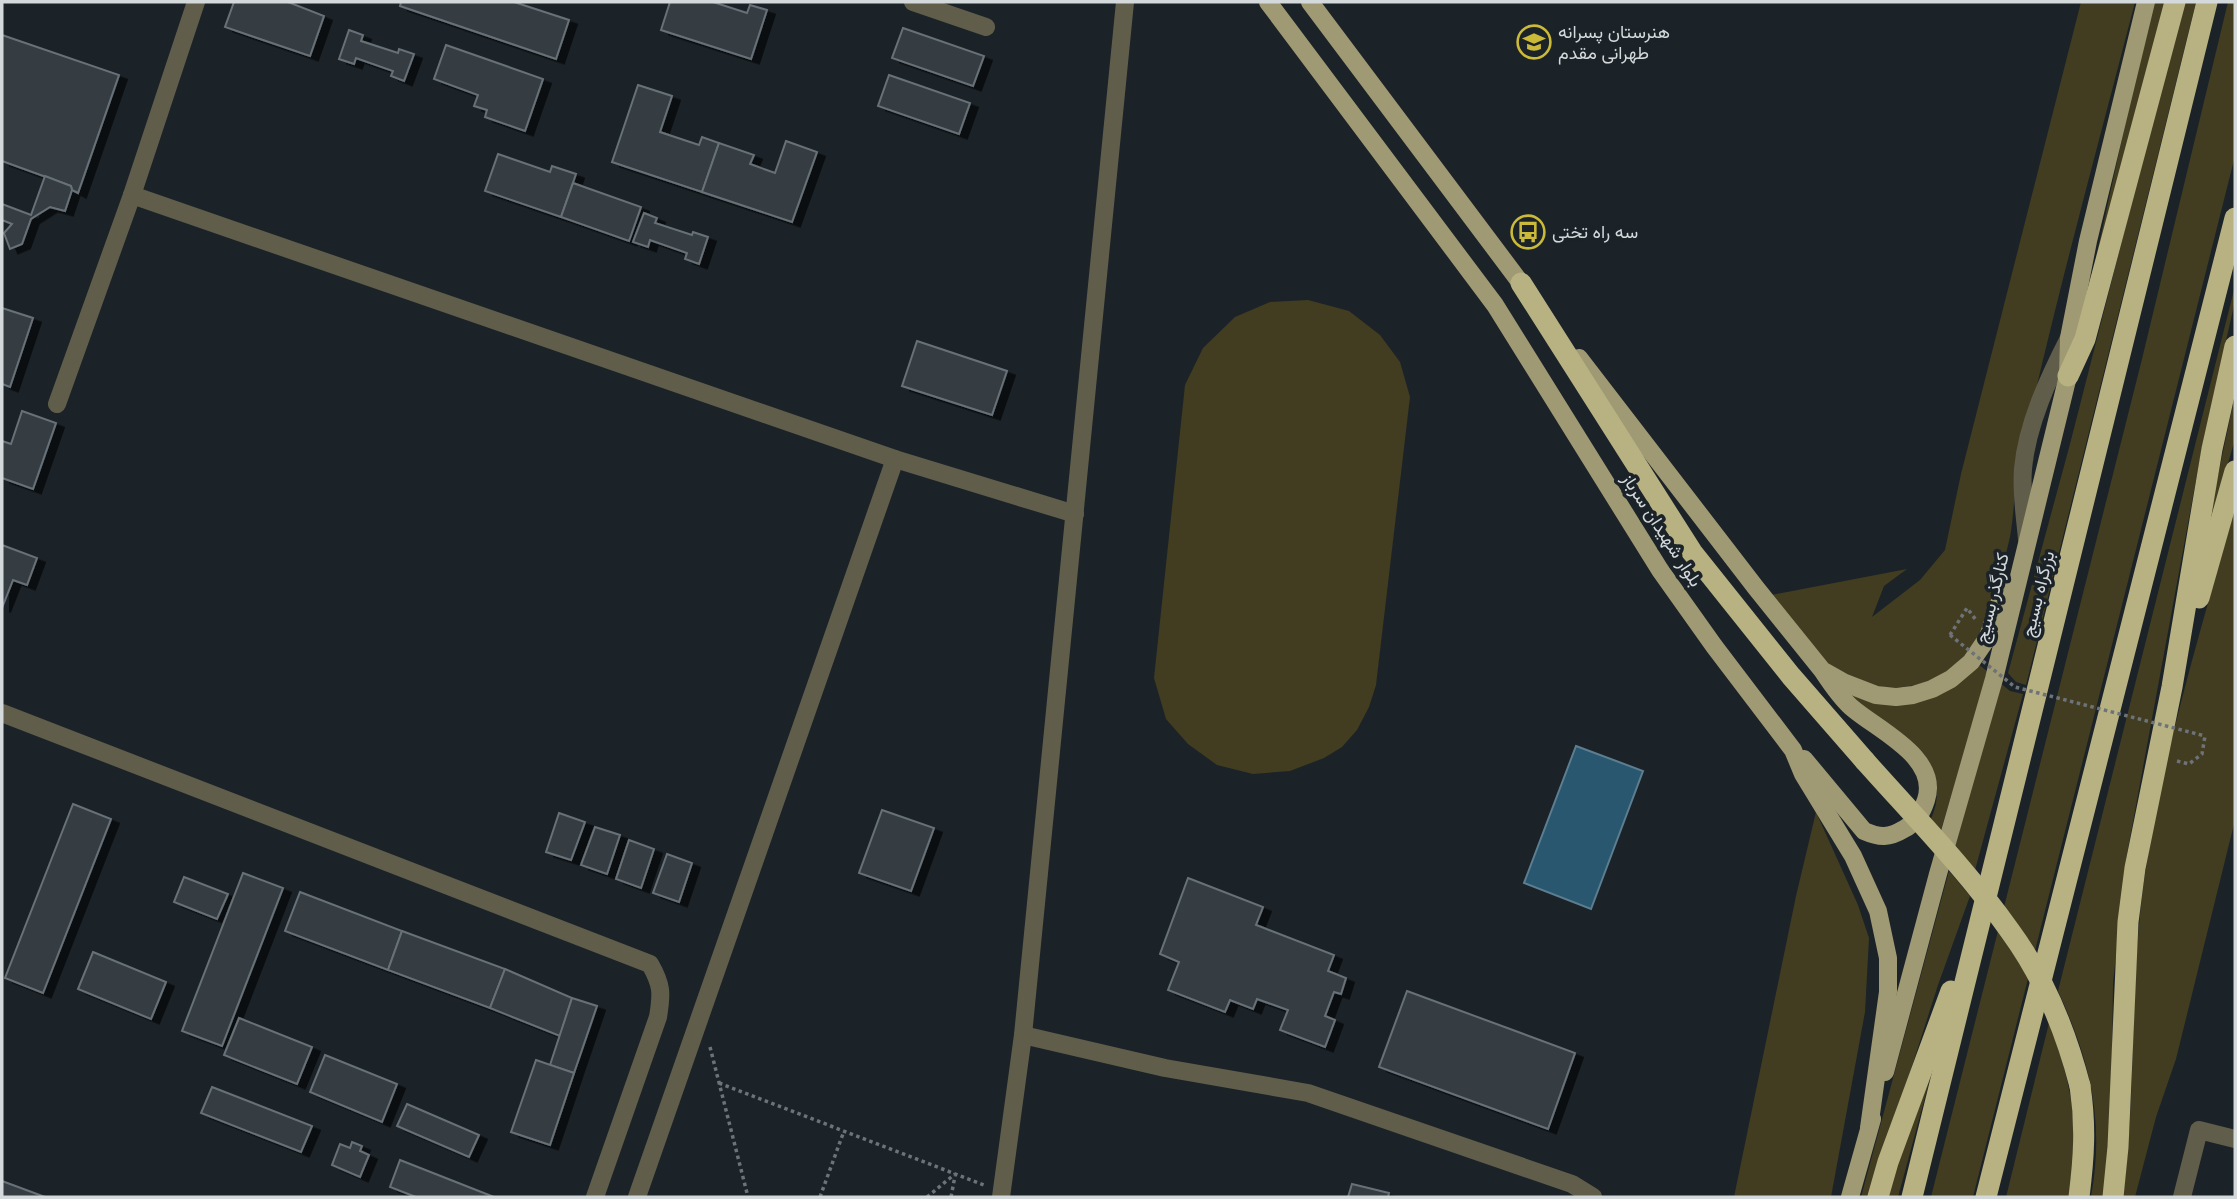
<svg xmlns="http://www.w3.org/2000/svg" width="2237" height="1199" font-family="'Noto Serif',Vazirmatn,serif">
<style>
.green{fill:#423d20}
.water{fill:#28576f;stroke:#5c7e90;stroke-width:2}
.building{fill:#343d42;stroke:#687177;stroke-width:2;filter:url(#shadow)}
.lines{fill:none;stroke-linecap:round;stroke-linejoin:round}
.path{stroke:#6d7378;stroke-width:3.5;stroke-dasharray:3.5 3.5;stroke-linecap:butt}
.minor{stroke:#605e4b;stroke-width:18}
.major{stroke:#9f9a73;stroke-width:18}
.highway{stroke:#b8b282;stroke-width:21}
.path-bridge{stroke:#6d7378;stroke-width:3.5;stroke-dasharray:3.5 3.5;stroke-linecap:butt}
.highway-bridge{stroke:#b8b282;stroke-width:21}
.labels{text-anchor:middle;stroke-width:7;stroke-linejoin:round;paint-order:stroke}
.poi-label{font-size:18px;fill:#d4d9dc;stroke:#1b2328;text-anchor:start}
.street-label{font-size:18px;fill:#d4d9dc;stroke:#1b2328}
</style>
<defs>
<filter id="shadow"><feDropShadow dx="8" dy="4.5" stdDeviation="0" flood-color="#0009"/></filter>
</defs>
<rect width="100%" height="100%" fill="#1b2328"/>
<g class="green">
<path d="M2081,2H2135C2095,157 2052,312 2018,469C2014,491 2014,515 2010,537C2004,563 1997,589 1989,614C1985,631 1977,648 1964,659C1926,694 1869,698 1829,664C1806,646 1789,618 1771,595L1907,569L1884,586L1872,617L1920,580L1945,550L1961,474Z"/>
<polygon points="2152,2 2167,2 2095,262"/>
<polygon points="2183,2 2196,2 2026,685 2016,682 2008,673 2070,444"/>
<polygon points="2228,2 2235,2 2235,156 1973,1197 1931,1197 2142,359"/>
<path d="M2235,286V301L2203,442L2127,854L2113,983L2111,1131L2104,1197H2091C2105,1120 2090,1061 2058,991Z"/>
<polygon points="1308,300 1349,311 1380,335 1400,362 1410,397 1376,685 1369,707 1357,730 1342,747 1324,758 1290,771 1253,774 1217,765 1188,744 1166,719 1154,678 1185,385 1203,348 1235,317 1270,302"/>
<polygon points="2235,395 2235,439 2199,565"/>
<path d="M2235,508V820L2176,1059L2156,1117L2135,1197H2123C2137,1090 2129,981 2145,874C2163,752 2202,626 2235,508Z"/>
<path d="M1977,663L1988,672L1941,830L1931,819C1942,794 1937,773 1921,752L1839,687L1877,702Z"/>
<polygon points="1999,682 2010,691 2023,694 1975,870 1955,847"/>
<polygon points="1816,812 1858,905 1869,938 1865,1012 1831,1197 1734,1197 1796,896"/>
<polygon points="1949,871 1970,896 1938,985 1870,1197 1861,1197"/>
<path d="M2049,1023C2073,1086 2080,1130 2069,1197H2006Z"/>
<polygon points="1940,1042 1898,1197 1885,1197"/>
</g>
<polygon class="water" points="1576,746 1643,771 1591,909 1524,883"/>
<g class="building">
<polygon points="234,2 288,2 324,16 310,56 225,27"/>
<polygon points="401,2 514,2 569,20 556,59 400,6"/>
<polygon points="670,2 713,2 747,13 750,5 767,10 751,59 661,30"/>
<polygon points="903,28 984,56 973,86 892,58"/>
<polygon points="349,30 363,35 361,41 398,53 399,49 414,54 404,81 391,76 393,71 356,58 354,64 339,59"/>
<polygon points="2,35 119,75 78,193 72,190 71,186 2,161"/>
<polygon points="446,45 543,79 525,131 485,117 487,110 474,106 478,95 434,79"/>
<polygon points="889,75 970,103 959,134 878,106"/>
<polygon points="638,85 672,96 660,132 699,145 702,137 719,143 702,192 612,162"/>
<polygon points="786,141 817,152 792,222 702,192 719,143 754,155 750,164 775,173"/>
<polygon points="498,154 550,172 552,166 576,174 561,217 485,191"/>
<polygon points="45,176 71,186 72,190 65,211 50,207 31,219 22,244 10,249 4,233 12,224 2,220 2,204 31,215"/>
<polygon points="573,183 641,207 629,241 561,217"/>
<polygon points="644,213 657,218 655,223 692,235 693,232 708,237 699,264 685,259 687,253 650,240 648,247 633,242"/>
<polygon points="2,308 33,318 10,387 2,384"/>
<polygon points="917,341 1007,371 992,415 902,386"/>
<polygon points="22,411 56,423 33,489 2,478 2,441 11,444"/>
<polygon points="2,545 37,558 27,585 13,580 2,608"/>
<polygon points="73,804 111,819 43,993 5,978"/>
<polygon points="882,810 934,828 911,891 859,873"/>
<polygon points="559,813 585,822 571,860 546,852"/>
<polygon points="595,827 620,835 607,874 581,865"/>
<polygon points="629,840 654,849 641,888 616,879"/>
<polygon points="667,854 692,863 679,902 653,893"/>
<polygon points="243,873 283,888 222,1046 182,1031"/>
<polygon points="184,877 228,894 217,919 174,902"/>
<polygon points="1188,878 1263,907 1256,925 1334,955 1328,971 1346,978 1341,994 1334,992 1325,1016 1335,1020 1325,1047 1280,1030 1288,1010 1257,999 1253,1009 1230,1000 1225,1012 1168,990 1179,962 1160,954"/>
<polygon points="300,892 402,931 388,970 285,931"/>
<polygon points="402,931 505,969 490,1008 388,970"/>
<polygon points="93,952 166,982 151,1019 78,989"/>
<polygon points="505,969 572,998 560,1036 490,1008"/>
<polygon points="1407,991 1575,1053 1548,1129 1379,1067"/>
<polygon points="572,998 597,1006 574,1073 550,1065"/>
<polygon points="239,1018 312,1047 297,1084 224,1055"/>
<polygon points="325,1055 397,1084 382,1122 310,1092"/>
<polygon points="536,1060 574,1073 550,1145 511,1132"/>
<polygon points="212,1087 312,1126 301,1152 201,1113"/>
<polygon points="407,1104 479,1135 469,1157 397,1126"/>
<polygon points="352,1142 362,1146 360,1151 369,1155 360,1177 332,1165 340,1144 350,1148"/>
<polygon points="400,1160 494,1197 416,1197 390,1187"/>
<polygon points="2,1181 45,1197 2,1197"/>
<polygon points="1352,1184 1389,1193 1388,1197 1348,1197"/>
</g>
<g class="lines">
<g class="path">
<polyline points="1950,635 1967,608 1976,620"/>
<polyline points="2177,761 2189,764 2202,754 2205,736"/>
<polyline points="710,1047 748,1197"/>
<polyline points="719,1083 984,1185"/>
<polyline points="820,1197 844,1131"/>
<polyline points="927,1197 955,1174"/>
<polyline points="951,1197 955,1176"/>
</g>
<g class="minor">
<polyline points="913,2 986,27"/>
<polyline points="132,195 895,459 1075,514"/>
<polyline points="57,404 132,195 196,2"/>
<path d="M2027,539C2025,516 2021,492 2023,469C2027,424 2049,377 2069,338"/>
<path d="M2,713L650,964C662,985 662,993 658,1017L595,1197"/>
<polyline points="1023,1035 1165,1068 1308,1093 1572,1184 1593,1197"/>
<polyline points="637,1197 895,459"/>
<polyline points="1001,1197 1023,1035 1125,2"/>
<polyline points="2182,1197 2199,1130 2235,1139"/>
</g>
<g class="major">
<polyline points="1268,2 1495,305 1660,570 1714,646 1793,750 1803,774 1853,856 1878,911 1888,958 1888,992 1869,1128"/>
<polyline points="1310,2 1529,294"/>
<polyline points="1579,358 1756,588 1822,670 1845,683 1876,695 1896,697 1913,695 1932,689 1951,679 1971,662 1988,637 2005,586"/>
<path d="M1804,759L1864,831C1880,838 1889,838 1904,829C1916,823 1922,813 1926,800C1940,757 1877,730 1851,707C1840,697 1832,685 1824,673"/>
<polyline points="1885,1072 1938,874 1994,679 2068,376 2069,338 2088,241 2146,2"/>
<polyline points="1850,1197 1872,1119"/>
</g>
<g class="highway">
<polyline points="1521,283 1692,552 1791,676 1865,761"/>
<polyline points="2068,376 2085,339 2175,2"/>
<polyline points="2199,598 2235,471"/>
<polyline points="1878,1197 1888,1162 1951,991"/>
<polyline points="1912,1197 2207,2"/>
<polyline points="1986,1197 2235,218"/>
<path d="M2079,1197C2084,1157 2086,1125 2080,1086"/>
<polyline points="2113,1197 2118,1147 2128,922 2135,868 2172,687 2212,449 2235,346"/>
</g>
<polyline class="path-bridge" points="1950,635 2015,687 2205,736"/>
<path class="highway-bridge" d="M1865,761C1914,816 1967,870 2010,931C2043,976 2066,1032 2080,1086"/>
</g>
<defs>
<symbol id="school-ring" viewBox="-11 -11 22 22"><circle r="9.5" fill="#1b2328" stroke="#cbb939" stroke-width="1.5"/><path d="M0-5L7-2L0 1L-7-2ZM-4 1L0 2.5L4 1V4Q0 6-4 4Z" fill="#cbb939"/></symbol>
<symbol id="bus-ring" viewBox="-11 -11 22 22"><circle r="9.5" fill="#1b2328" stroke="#cbb939" stroke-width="1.5"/><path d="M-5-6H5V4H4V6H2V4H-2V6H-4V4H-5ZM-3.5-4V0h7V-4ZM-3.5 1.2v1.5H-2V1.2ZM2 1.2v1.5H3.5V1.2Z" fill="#cbb939"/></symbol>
</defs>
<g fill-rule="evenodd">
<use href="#school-ring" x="1515" y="23" width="38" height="38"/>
<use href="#bus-ring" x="1509" y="213" width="38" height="38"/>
</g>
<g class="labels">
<g class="poi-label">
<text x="1558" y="38">هنرستان پسرانه<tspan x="1558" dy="21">طهرانی مقدم</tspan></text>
<text x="1552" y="238">سه راه تختی</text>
</g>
<g class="street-label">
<text transform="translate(1662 530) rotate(57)" y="6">بلوار شهیدان سرباز</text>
<text transform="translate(2038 594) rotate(-76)" y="6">بزرگراه بسیج</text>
<text transform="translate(1992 598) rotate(-76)" y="6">کنارگذر بسیج</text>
</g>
</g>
<rect width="2237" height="1199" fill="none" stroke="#d4d9dc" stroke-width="7"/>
</svg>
